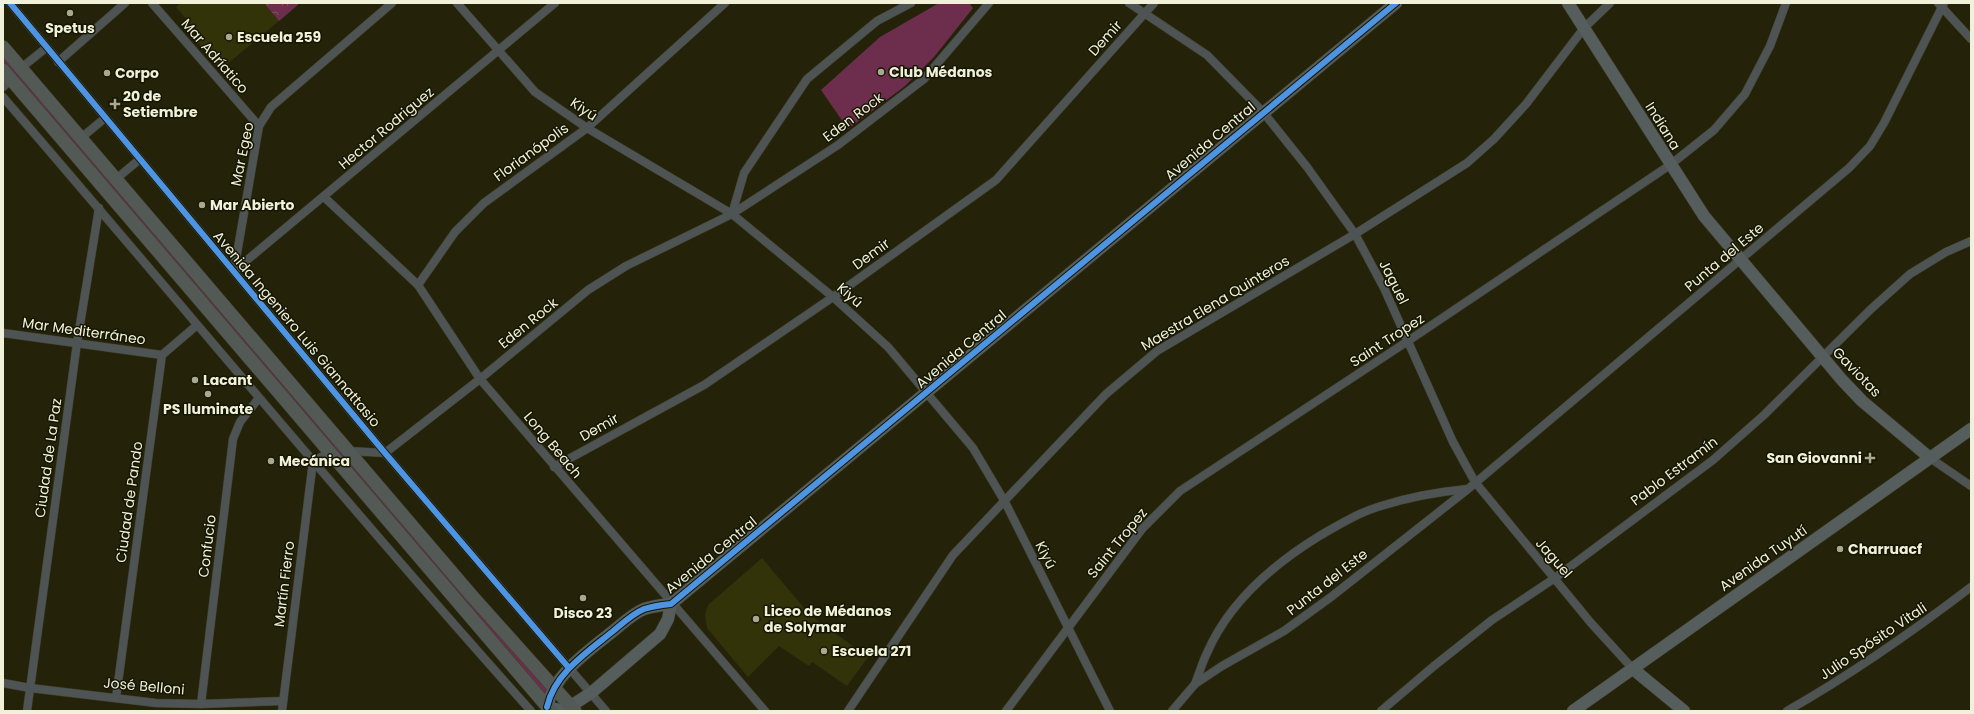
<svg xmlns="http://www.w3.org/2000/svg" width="1974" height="714" font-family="Poppins,sans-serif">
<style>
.built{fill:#33330a}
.green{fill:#6d2e4d}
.forest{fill:url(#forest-crowns)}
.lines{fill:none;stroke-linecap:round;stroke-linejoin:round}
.street-casing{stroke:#3e3e29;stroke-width:9}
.secondary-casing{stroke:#3e3e29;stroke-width:13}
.primary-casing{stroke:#3e3e29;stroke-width:14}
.street{stroke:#4e5353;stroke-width:8}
.secondary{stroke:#555d5d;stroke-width:12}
.primary{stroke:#535a56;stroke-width:13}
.cycleway-casing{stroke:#151503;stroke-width:8}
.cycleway{stroke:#4d94e3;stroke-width:6}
.poi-dot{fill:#a9a990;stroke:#151503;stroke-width:1.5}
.labels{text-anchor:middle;stroke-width:3;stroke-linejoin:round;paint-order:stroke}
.poi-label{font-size:14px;font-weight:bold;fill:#f0f1d8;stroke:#151503;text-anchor:start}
.street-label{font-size:14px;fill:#f0f1d8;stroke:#151503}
</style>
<defs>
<pattern id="forest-crowns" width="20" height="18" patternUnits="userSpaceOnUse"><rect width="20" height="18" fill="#6d2e4d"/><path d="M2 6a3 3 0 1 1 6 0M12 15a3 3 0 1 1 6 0" fill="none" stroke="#824d66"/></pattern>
</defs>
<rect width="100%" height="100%" fill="#24230a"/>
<g class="built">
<polygon points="181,3 264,3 279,21 220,70 195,39 200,35 176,7"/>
<polygon points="762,558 810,615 868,657 847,686 812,662 809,666 779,646 748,677 707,628 705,615 708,605"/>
</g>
<g class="green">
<polygon points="939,3 969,3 973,8 934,57 905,86 848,129 821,90 880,37"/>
<polygon points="3,53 551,693 548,699 3,64"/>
</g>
<polygon class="forest" points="264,3 300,3 279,21"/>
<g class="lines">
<defs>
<g id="street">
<polyline points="10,3 385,453 606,711"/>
<polyline points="152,3 259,126"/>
<polyline points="457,3 535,92 587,128 732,214 833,297 888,347 973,448 1005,502 1110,711"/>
<polyline points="1129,3 1207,55 1263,112 1307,167 1355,234 1384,288 1453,442 1475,482 1591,623 1633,669"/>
<polyline points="1938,3 1971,39"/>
<polyline points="58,62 125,3"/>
<polyline points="21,68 46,48"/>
<polyline points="3,87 11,80"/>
<path d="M3,97C179,301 351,510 531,711"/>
<polyline points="81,138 105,118"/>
<polyline points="116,179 140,159"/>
<polyline points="324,197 418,285 480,379 765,711"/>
<polyline points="732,214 744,173 807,79 877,21 911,3"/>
<polyline points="234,271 555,3"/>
<polyline points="234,271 259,126 271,107 392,3"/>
<polyline points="418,285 455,232 484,203 587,128 725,3"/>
<polyline points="3,333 162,355"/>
<polyline points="349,451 385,453 480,379 588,290 626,266 732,214 838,145 924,79 989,3"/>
<polyline points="1930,458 1971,486"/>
<polyline points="313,461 329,453"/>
<polyline points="554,467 704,385 833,297 996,180 1154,3"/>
<polyline points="3,683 30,688 156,703 201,704 283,701"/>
<path d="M1195,684C1199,674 1202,663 1207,653C1229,602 1275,563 1321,535C1340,524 1360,512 1381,506C1409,497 1437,492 1467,489"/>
<polyline points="116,698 162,355 196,326"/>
<polyline points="201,704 233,439 240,422 259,398"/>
<polyline points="27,711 77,343 99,208"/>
<polyline points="282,711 313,461"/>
<polyline points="848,711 953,555 1106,394 1157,351 1355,234 1467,163 1494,139 1526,104 1584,28 1610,3"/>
<polyline points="1006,711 1142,529 1180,491 1408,341 1670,165 1714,130 1745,94 1770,46 1786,3"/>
<polyline points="1172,711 1195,684 1222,666 1284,631 1331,597 1468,489 1849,168 1870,146 1884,123 1944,3"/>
<polyline points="1381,711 1434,666 1492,620 1555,578 1713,460 1764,415 1871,309 1910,274 1946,252 1971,241"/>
<path d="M1787,711C1852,674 1912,632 1971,587"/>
</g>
<g id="secondary">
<polyline points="1568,3 1704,216 1842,380 1862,401 1930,458"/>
<path d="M671,604L668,619L660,634L591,693L566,709L561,710L547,707C554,674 587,652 612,632C622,624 632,614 644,609C653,606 662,605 671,604L1396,3"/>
<polyline points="1633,669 1684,711"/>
<polyline points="1573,711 1971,429"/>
</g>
<g id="primary">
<polyline points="3,47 472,596 575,711"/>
<polyline points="3,70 551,711"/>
</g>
</defs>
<use href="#street" class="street-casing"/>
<use href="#secondary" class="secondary-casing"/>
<use href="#primary" class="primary-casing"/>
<use href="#street" class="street"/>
<use href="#secondary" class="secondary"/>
<use href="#primary" class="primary"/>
<defs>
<g id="cycleway">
<polyline points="10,3 385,453 569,668"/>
<path d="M547,707C554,674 587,652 612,632C622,624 632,614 644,609C653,606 662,605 671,604L1396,3"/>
</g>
</defs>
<use href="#cycleway" class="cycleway-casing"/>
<use href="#cycleway" class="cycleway"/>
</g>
<g class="poi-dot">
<circle cx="70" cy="13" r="4"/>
<circle cx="229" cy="37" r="4"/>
<circle cx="881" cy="72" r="4"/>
<circle cx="107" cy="73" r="4"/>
<path d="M113 98h4v4h4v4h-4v4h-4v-4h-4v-4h4z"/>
<circle cx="202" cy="205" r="4"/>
<circle cx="195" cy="380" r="4"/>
<circle cx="208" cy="394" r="4"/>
<path d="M1868 452h4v4h4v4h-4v4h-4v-4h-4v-4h4z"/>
<circle cx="271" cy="461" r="4"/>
<circle cx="1840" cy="549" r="4"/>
<circle cx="583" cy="598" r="4"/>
<circle cx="756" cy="619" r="4"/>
<circle cx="824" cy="651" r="4"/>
</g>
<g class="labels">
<g class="poi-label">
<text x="70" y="33" text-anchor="middle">Spetus</text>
<text x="237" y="42">Escuela 259</text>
<text x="889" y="77">Club Médanos</text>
<text x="115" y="78">Corpo</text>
<text x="123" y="101">20 de<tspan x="123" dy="16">Setiembre</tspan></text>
<text x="210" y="210">Mar Abierto</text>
<text x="203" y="385">Lacant</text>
<text x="208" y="414" text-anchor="middle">PS Iluminate</text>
<text x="1862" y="463" text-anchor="end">San Giovanni</text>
<text x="279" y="466">Mecánica</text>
<text x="1848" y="554">Charruacf</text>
<text x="764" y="616">Liceo de Médanos<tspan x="764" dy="16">de Solymar</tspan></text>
<text x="583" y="618" text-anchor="middle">Disco 23</text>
<text x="832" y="656">Escuela 271</text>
</g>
<g class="street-label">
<text transform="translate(1105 38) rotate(-48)" y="5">Demir</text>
<text transform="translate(215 56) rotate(49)" y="5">Mar Adríatico</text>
<text transform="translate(584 109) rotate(34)" y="5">Kiyú</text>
<text transform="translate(853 117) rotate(-37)" y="5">Eden Rock</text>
<text transform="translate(1663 126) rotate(58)" y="5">Indiana</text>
<text transform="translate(386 128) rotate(-40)" y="5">Hector Rodriguez</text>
<text transform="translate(1210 141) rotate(-40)" y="5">Avenida Central</text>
<text transform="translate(531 152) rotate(-36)" y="5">Florianópolis</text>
<text transform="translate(242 154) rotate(-78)" y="5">Mar Egeo</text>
<text transform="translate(871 254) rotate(-36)" y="5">Demir</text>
<text transform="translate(1724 257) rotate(-40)" y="5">Punta del Este</text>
<text transform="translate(1394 282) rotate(63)" y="5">Jaguel</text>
<text transform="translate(850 295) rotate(41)" y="5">Kiyú</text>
<text transform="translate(1215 303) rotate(-31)" y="5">Maestra Elena Quinteros</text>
<text transform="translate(528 323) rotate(-39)" y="5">Eden Rock</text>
<text transform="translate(297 329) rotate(50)" y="5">Avenida Ingeniero Luis Giannattasio</text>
<text transform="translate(84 331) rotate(8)" y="5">Mar Mediterráneo</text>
<text transform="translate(1387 340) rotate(-33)" y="5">Saint Tropez</text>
<text transform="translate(961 349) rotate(-40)" y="5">Avenida Central</text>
<text transform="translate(1857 372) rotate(46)" y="5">Gaviotas</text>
<text transform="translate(599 427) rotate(-29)" y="5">Demir</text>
<text transform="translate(553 445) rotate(50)" y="5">Long Beach</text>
<text transform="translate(48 458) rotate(-82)" y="5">Ciudad de La Paz</text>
<text transform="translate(1674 471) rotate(-37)" y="5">Pablo Estramín</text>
<text transform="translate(129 502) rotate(-82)" y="5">Ciudad de Pando</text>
<text transform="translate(1117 543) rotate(-51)" y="5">Saint Tropez</text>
<text transform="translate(207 546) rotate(-83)" y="5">Confucio</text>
<text transform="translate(711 555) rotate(-39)" y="5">Avenida Central</text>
<text transform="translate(1046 555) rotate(63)" y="5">Kiyú</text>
<text transform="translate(1554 558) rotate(49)" y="5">Jaguel</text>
<text transform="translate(1763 558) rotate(-35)" y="5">Avenida Tuyutí</text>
<text transform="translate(1327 582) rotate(-38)" y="5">Punta del Este</text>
<text transform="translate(284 584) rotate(-83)" y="5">Martín Fierro</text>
<text transform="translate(1873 641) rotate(-34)" y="5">Julio Spósito Vitali</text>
<text transform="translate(144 686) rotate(5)" y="5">José Belloni</text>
</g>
</g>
<rect width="1974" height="714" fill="none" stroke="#f0f1d8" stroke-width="8"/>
</svg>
